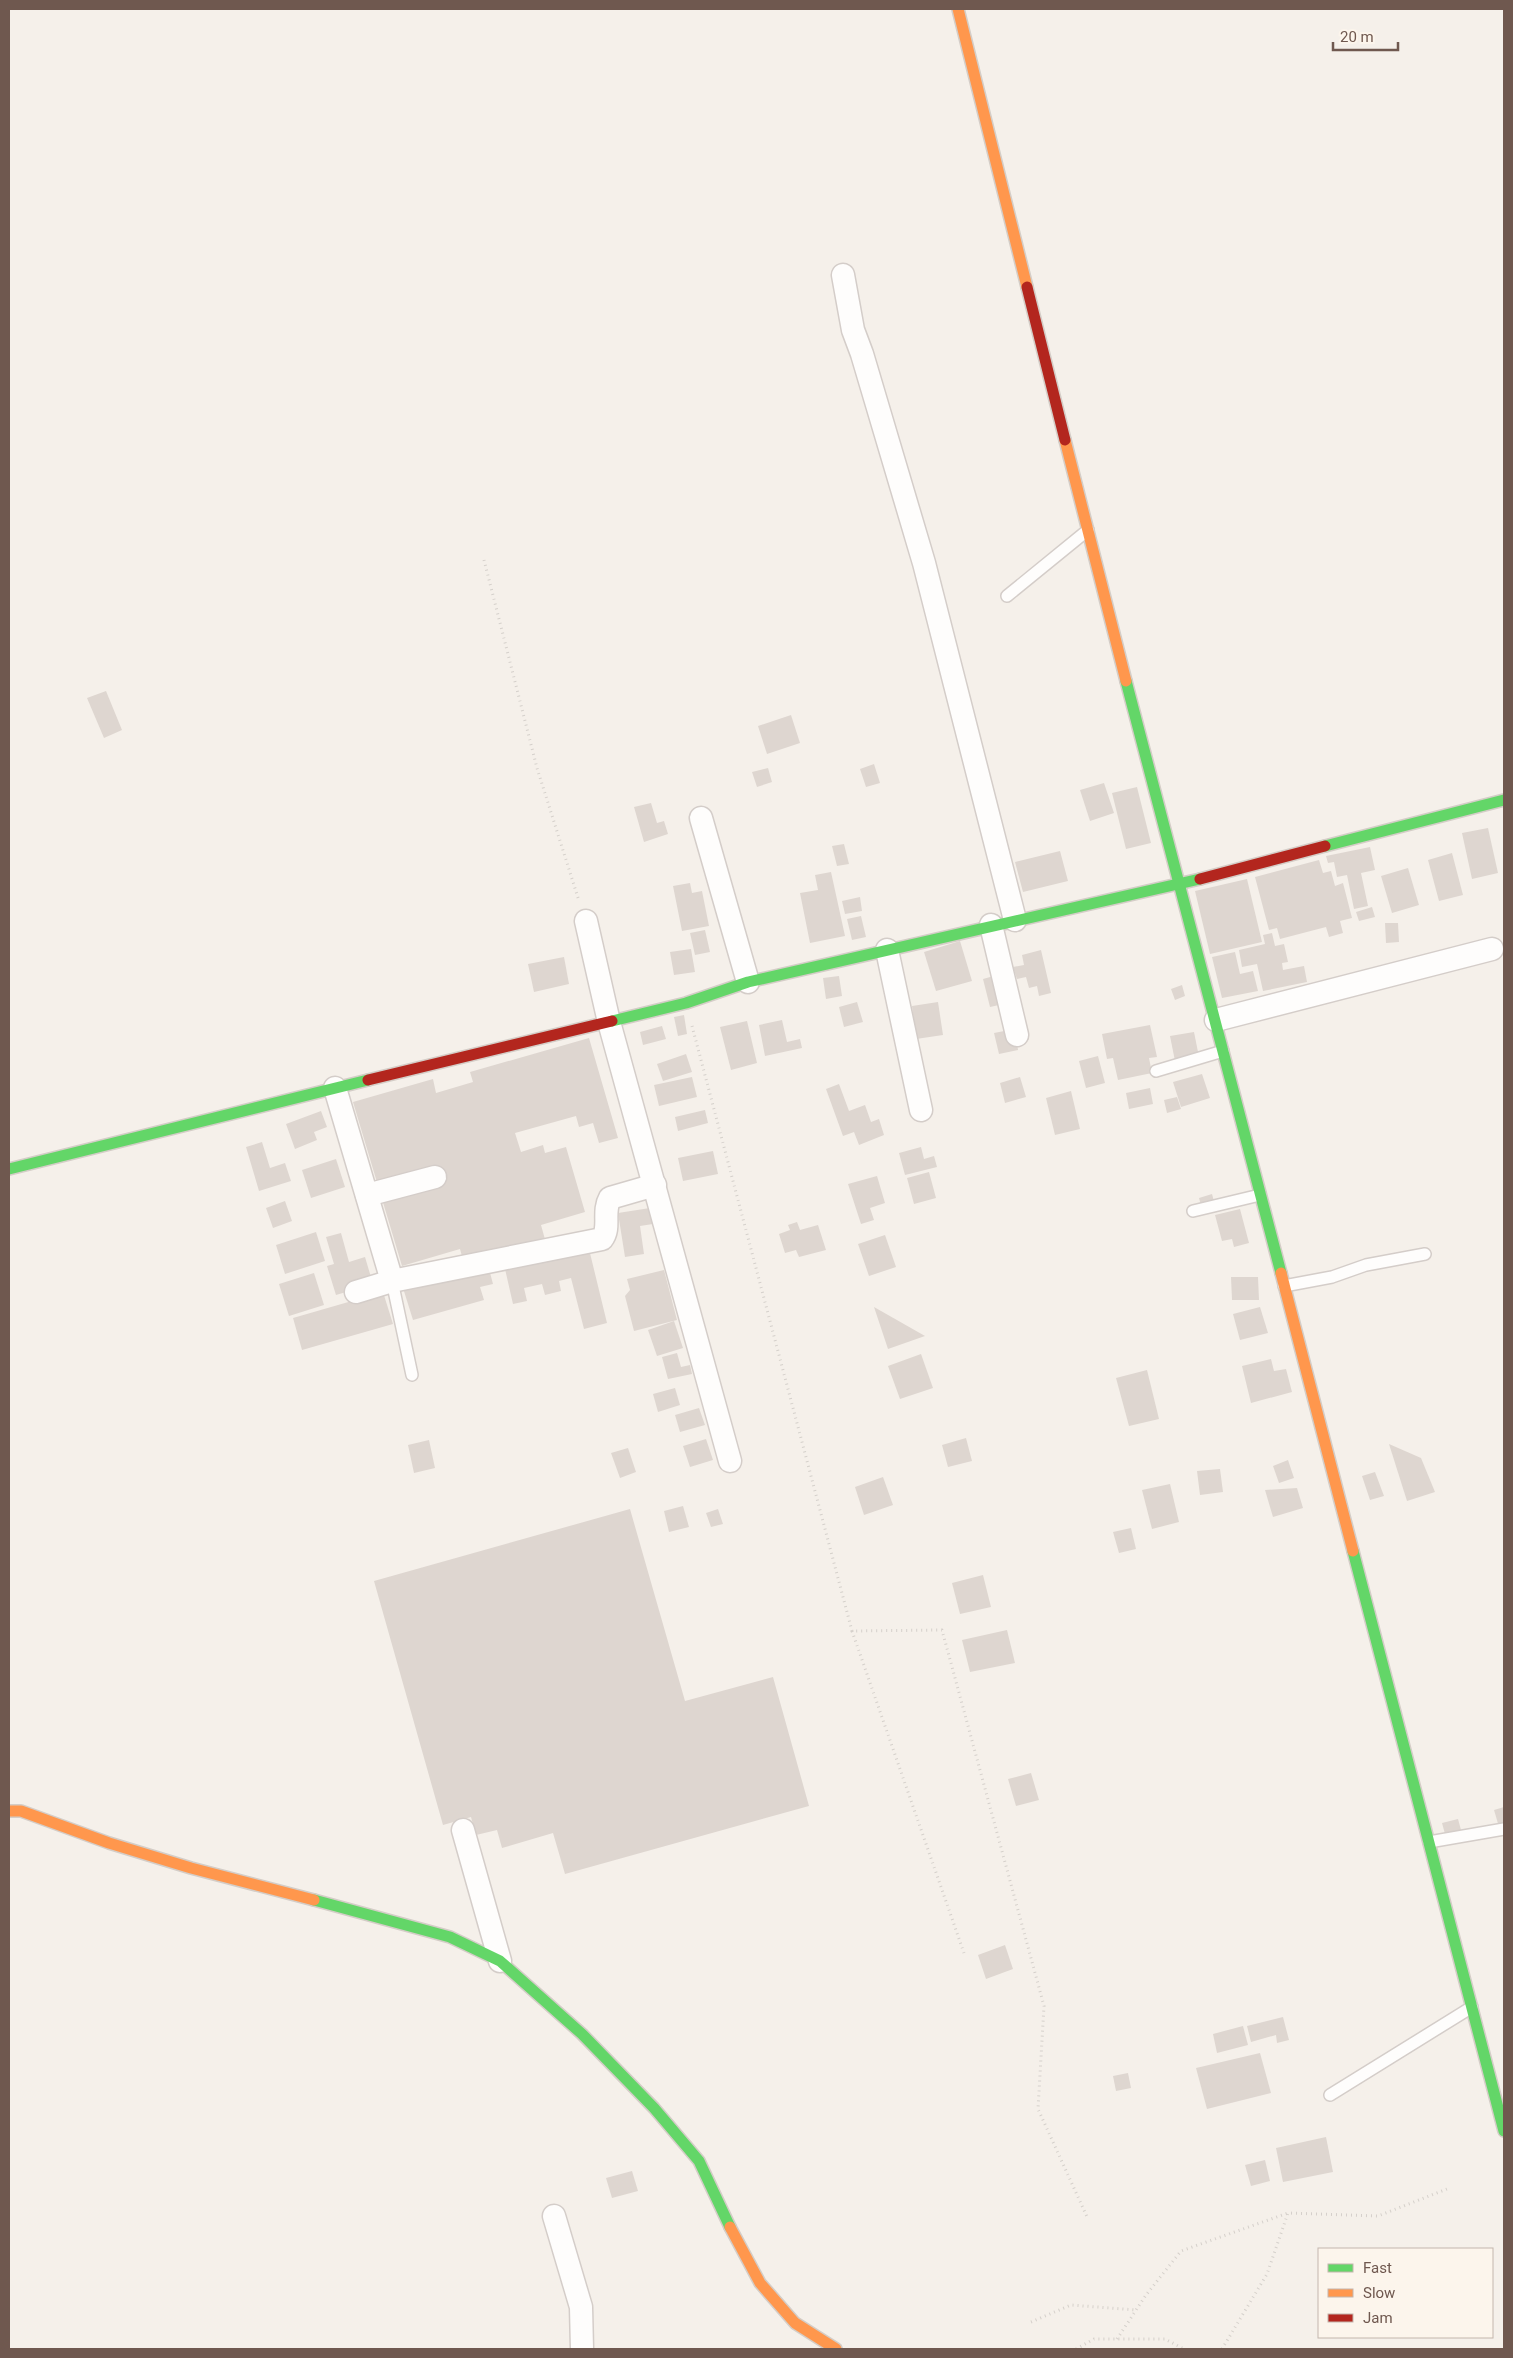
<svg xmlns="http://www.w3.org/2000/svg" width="1513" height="2358" font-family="Roboto,sans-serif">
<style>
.building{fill:#ded6d0}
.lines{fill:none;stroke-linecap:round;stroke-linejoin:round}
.lane-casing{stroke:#d4cdc9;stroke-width:14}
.street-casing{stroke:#d4cdc9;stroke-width:25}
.fast-casing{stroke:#d4cdc7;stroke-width:14}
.slow-casing{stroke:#d4cdc7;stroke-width:14}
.jam-casing{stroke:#d4cdc7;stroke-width:14}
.path{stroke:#d5d0cb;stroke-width:3;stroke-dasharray:1 4;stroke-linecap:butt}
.lane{stroke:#fefdfc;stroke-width:11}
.street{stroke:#fefdfc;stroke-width:22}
.fast{stroke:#63d668;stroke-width:11}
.slow{stroke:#ff974d;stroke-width:11}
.jam{stroke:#b3261e;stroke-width:11}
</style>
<rect width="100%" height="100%" fill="#f5f0ea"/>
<g class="building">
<polygon points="106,691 122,730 104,738 87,698"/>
<polygon points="791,715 800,743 767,754 758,726"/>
<polygon points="874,764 880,783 866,787 860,769"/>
<polygon points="768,768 772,782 757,787 752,772"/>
<polygon points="1104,783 1114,813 1090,821 1080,790"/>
<polygon points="1137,787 1151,843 1126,849 1112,793"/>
<polygon points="651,803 657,823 664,821 668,834 644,842 634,807"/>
<polygon points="1488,828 1498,873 1472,879 1462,833"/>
<polygon points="844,844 849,864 837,866 832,846"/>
<polygon points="1370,847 1375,870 1361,873 1368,906 1354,909 1347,875 1337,877 1334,862 1328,863 1326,856"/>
<polygon points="1060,851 1068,881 1023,892 1015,862"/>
<polygon points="1452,853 1463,895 1439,901 1428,860"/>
<polygon points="1319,860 1323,873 1331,871 1335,886 1343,883 1352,918 1340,921 1343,933 1329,937 1326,927 1280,939 1277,928 1269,930 1255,877"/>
<polygon points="1408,868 1419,905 1392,913 1381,876"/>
<polygon points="831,872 845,936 810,943 800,893 818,890 815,875"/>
<polygon points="1247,879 1262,942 1210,954 1195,891"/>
<polygon points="690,883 692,893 702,891 709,926 682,931 673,886"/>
<polygon points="860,897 862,911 845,914 842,901"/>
<polygon points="1372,907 1375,917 1359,921 1356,912"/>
<polygon points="861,916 866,937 852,940 847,919"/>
<polygon points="1385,923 1398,923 1399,942 1386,943"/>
<polygon points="705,930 710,952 695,955 690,933"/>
<polygon points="1272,933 1275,946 1284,944 1288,962 1282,963 1283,970 1304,966 1307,982 1263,991 1257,964 1242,967 1239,950 1265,944 1263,935"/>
<polygon points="960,941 972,981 936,991 924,952"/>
<polygon points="691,949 695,972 674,975 670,952"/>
<polygon points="1041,950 1051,993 1039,996 1037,986 1029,988 1026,977 1017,979 1013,967 1024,965 1022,955"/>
<polygon points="1235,952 1240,974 1253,971 1258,991 1222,998 1212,957"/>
<polygon points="564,957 569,984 534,992 528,964"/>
<polygon points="1001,974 1008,1003 990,1007 983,979"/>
<polygon points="839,976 842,996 826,999 823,978"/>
<polygon points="1182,985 1185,996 1175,1000 1171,989"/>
<polygon points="857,1002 863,1022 844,1027 839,1007"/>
<polygon points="938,1002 943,1035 916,1039 912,1006"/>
<polygon points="684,1015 687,1034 678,1036 674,1017"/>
<polygon points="782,1020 787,1042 800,1039 802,1048 765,1056 759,1025"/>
<polygon points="747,1021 757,1063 731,1070 720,1027"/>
<polygon points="1150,1025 1157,1057 1149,1058 1152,1073 1118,1080 1113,1058 1107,1059 1102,1034"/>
<polygon points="662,1026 666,1039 643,1045 640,1032"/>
<polygon points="1015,1029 1018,1050 999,1054 994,1033"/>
<polygon points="1194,1032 1199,1057 1175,1061 1170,1036"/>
<polygon points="589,1038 618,1138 599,1143 593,1123 579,1127 576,1116 515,1133 521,1152 543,1145 545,1153 566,1147 585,1212 541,1225 546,1243 465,1267 460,1249 402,1266 353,1102 433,1079 436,1093 473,1082 470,1072"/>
<polygon points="686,1054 692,1072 663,1081 657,1064"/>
<polygon points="1098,1056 1105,1083 1086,1088 1079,1061"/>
<polygon points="1202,1074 1210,1098 1181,1107 1173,1082"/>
<polygon points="692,1077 697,1097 659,1106 654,1085"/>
<polygon points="1020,1077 1026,1097 1005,1103 1000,1083"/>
<polygon points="839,1084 849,1111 865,1105 871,1122 879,1119 884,1135 859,1145 854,1132 843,1136 826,1089"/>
<polygon points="1150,1088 1153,1104 1129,1109 1126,1093"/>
<polygon points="1071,1091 1080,1129 1055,1135 1046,1098"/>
<polygon points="1177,1097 1181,1109 1167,1113 1164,1100"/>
<polygon points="705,1110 708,1123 678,1131 675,1117"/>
<polygon points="321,1111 327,1127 314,1132 317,1140 295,1149 286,1124"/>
<polygon points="262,1142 270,1168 285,1163 291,1181 259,1191 246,1147"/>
<polygon points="921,1147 924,1159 934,1156 937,1167 905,1175 899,1153"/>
<polygon points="713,1151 718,1174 683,1181 678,1158"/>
<polygon points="336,1159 345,1187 311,1198 302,1170"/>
<polygon points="929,1172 936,1198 914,1204 907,1178"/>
<polygon points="877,1176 885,1203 870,1208 874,1220 861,1224 848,1184"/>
<polygon points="1212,1194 1215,1205 1202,1209 1199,1198"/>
<polygon points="285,1201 292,1221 273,1228 266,1208"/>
<polygon points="650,1208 653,1224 640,1226 644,1254 625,1257 618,1213"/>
<polygon points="1240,1209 1249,1243 1234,1247 1232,1239 1222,1241 1215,1215"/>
<polygon points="797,1222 800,1230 818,1225 826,1250 799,1257 796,1250 785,1253 779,1234 790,1230 788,1225"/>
<polygon points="316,1232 325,1261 285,1274 276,1245"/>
<polygon points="341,1233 349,1262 365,1257 373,1284 336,1295 327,1266 334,1264 326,1237"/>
<polygon points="885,1235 896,1267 869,1276 858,1244"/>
<polygon points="589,1249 607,1323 584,1329 571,1278 559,1281 561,1291 545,1295 542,1284 524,1288 527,1301 513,1304 505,1269"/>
<polygon points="488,1265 493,1284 480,1287 484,1300 413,1320 403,1288"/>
<polygon points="664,1270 677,1320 634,1331 625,1296 630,1290 627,1279"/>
<polygon points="314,1273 324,1305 289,1316 279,1284"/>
<polygon points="1231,1277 1258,1277 1259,1300 1232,1300"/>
<polygon points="383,1292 393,1324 302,1350 293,1318"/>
<polygon points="874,1307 925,1336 888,1349"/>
<polygon points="1260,1307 1268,1333 1240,1340 1233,1314"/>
<polygon points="674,1321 683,1348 657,1356 648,1330"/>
<polygon points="677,1353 681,1367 690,1365 692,1374 668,1379 662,1357"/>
<polygon points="921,1354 933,1388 900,1399 888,1366"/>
<polygon points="1271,1359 1274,1371 1286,1369 1292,1392 1251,1403 1242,1366"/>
<polygon points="1147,1370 1159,1419 1129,1426 1116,1378"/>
<polygon points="675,1388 680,1405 658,1412 653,1394"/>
<polygon points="699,1408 705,1425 680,1432 675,1415"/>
<polygon points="966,1438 972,1461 948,1467 942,1445"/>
<polygon points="706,1439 713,1460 690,1467 683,1446"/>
<polygon points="429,1440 435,1468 414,1473 408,1445"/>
<polygon points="1389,1444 1421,1458 1435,1492 1407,1501"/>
<polygon points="628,1448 636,1472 620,1478 611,1453"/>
<polygon points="1288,1460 1294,1478 1279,1483 1273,1466"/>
<polygon points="1220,1469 1223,1492 1200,1495 1197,1471"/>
<polygon points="1375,1472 1384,1496 1370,1500 1362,1476"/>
<polygon points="883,1477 893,1505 864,1515 855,1487"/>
<polygon points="1170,1484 1179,1522 1152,1529 1142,1490"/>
<polygon points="1297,1488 1303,1508 1273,1517 1265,1490"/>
<polygon points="683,1506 689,1527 669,1532 664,1511"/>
<polygon points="630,1509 685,1701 773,1677 809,1806 565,1874 553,1833 502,1848 497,1830 476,1835 471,1817 443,1825 374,1581"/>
<polygon points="718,1509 723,1524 711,1527 706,1513"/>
<polygon points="1131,1528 1136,1549 1119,1553 1113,1532"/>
<polygon points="983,1575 991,1607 960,1614 952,1583"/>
<polygon points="1007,1630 1015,1663 970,1672 962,1640"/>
<polygon points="1031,1773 1039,1800 1016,1806 1008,1779"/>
<polygon points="1504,1807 1504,1825 1499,1827 1494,1810"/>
<polygon points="1458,1819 1461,1830 1445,1834 1442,1823"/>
<polygon points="1005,1945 1013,1969 986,1979 978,1955"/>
<polygon points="1283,2017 1289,2040 1277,2043 1276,2035 1251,2042 1247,2026"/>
<polygon points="1243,2026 1248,2045 1217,2053 1213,2034"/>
<polygon points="1260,2053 1271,2093 1207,2109 1196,2068"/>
<polygon points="1128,2073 1131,2088 1116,2091 1113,2076"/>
<polygon points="1326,2137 1333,2172 1283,2182 1276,2148"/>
<polygon points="1265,2160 1270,2181 1251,2186 1245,2165"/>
<polygon points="632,2171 638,2191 612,2198 606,2178"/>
</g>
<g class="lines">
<defs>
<g id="lane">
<polyline points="1007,596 1088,530"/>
<polyline points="1156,1071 1223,1051"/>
<polyline points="1193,1211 1260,1195"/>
<polyline points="392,1281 412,1375"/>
<polyline points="1284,1286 1332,1277 1366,1265 1425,1254"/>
<polyline points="1429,1842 1504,1829"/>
<polyline points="1330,2095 1472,2007"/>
</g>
<g id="street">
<polyline points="843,275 853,330 862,354 924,563 1015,920"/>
<polyline points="701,818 748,982"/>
<polyline points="586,921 609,1022 730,1461"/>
<polyline points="991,925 1017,1035"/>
<polyline points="887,950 921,1110"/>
<polyline points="1216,1020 1492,949"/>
<polyline points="335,1088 392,1281"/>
<polyline points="367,1195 435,1177"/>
<path d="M356,1292L392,1281L602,1239C611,1228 602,1212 610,1198L655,1185"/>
<polyline points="463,1830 500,1961"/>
<polyline points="554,2216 581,2307 582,2349"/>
</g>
<g id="fast">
<polyline points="1126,681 1281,1273"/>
<polyline points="1325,846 1504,800"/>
<polyline points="612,1021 686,1003 748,982 1200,879"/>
<polyline points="9,1169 368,1080"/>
<polyline points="1353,1551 1504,2131"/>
<polyline points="314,1900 450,1937 500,1961 582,2034 654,2108 699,2161 730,2227"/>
</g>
<g id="slow">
<polyline points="958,9 1027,287"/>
<polyline points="1065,440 1126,681"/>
<polyline points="1281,1273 1353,1551"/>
<polyline points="9,1811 21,1811 109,1843 191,1868 314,1900"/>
<polyline points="730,2227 760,2283 795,2323 836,2349"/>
</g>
<g id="jam">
<polyline points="1027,287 1065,440"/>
<polyline points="1200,879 1325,846"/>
<polyline points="368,1080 612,1021"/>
</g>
</defs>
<use href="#lane" class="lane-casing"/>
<use href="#street" class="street-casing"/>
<use href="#fast" class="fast-casing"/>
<use href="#slow" class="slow-casing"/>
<use href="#jam" class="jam-casing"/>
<g class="path">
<polyline points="484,560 537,768 579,901"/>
<polyline points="692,1026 852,1631 942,1630 1044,2006 1038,2109 1088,2219"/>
<polyline points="852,1631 965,1956"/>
<polyline points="1031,2322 1071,2305 1136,2310"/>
<polyline points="1117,2339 1146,2295 1181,2251 1288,2213"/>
<polyline points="1076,2349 1094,2339 1165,2339 1184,2349"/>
<polyline points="1222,2349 1267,2274 1288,2213 1378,2216 1447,2189"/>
</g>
<use href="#lane" class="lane"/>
<use href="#street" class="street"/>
<use href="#fast" class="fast"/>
<use href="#slow" class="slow"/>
<use href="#jam" class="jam"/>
</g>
<rect width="1513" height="2358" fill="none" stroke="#6f584f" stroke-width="20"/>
<rect x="1318" y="2248" width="175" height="90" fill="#fcf5ec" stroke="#c4b6ad"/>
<rect x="1328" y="2264" width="25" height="8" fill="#63d668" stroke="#c4b6ad"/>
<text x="1363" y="2273" font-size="15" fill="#6f584f">Fast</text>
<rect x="1328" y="2289" width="25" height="8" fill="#ff974d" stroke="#c4b6ad"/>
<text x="1363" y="2298" font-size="15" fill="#6f584f">Slow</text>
<rect x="1328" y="2314" width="25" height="8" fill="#b3261e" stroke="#c4b6ad"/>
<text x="1363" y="2323" font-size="15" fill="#6f584f">Jam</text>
<path d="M1333 42v8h65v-8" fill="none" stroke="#6f584f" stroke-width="2.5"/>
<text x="1340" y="42" font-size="15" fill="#6f584f" stroke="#fcf5ec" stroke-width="4" paint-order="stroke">20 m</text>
</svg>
